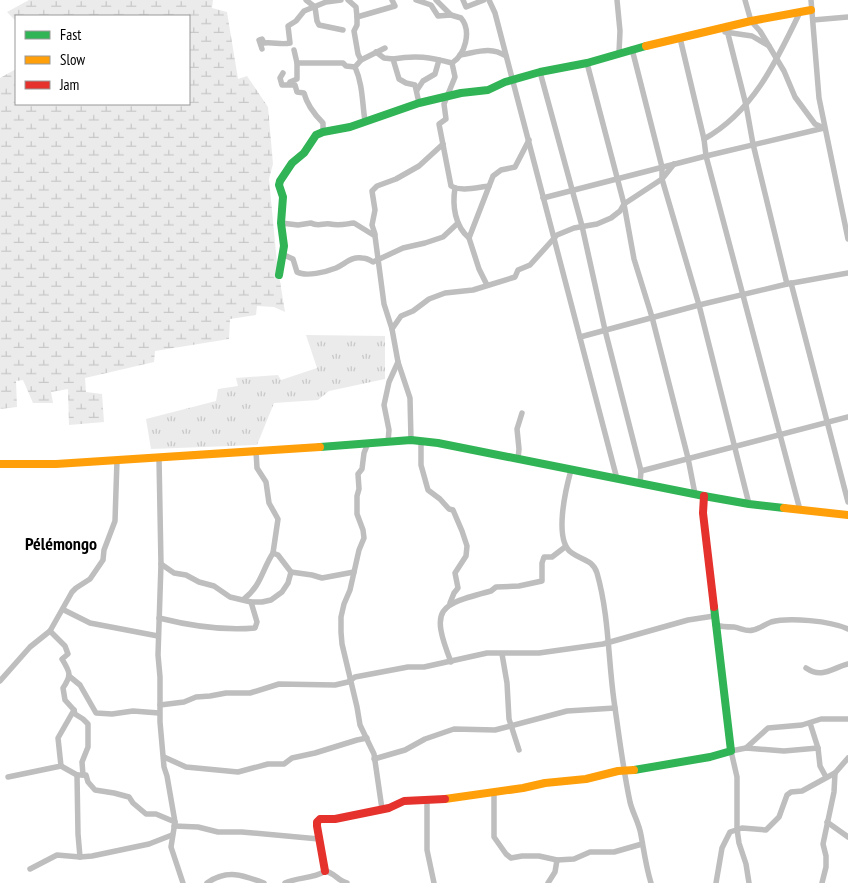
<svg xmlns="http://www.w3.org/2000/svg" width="848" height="883" font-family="'PT Sans Narrow',sans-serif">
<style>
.grass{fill:url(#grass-tufts)}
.wetland{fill:url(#wetland-marsh)}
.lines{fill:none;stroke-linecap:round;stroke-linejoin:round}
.street{stroke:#bebebe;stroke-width:5.5}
.fast{stroke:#30b455;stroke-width:8}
.slow{stroke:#ff9f0a;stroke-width:8}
.jam{stroke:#e5322d;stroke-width:8}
.labels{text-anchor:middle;stroke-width:4.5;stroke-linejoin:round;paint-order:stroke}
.quarter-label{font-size:18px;font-weight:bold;fill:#000;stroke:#fff}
</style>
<defs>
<pattern id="grass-tufts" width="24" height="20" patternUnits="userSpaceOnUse" patternTransform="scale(1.25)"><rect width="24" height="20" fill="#ebebeb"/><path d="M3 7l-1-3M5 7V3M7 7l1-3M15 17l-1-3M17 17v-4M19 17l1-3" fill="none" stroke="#c8c8c8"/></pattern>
<pattern id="wetland-marsh" width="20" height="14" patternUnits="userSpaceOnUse" patternTransform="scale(1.25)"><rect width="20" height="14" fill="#ebebeb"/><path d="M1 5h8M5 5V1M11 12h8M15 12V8" fill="none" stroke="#c8c8c8"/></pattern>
</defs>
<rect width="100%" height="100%" fill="#fff"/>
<polygon class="grass" points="306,335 385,336 385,379 329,391 318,400 274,403 257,445 151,449 146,419 216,401 218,389 238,386 236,378 278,375 281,380 317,368"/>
<polygon class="wetland" points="29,0 213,0 212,8 227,12 238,79 247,76 268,107 273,164 269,179 277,263 285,312 274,307 257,306 256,315 230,319 229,339 155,351 154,362 85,378 86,392 102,394 104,422 69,425 68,389 51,392 53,403 33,403 23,380 16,381 17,407 0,409 0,78 16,69 16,104 189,104 189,16 16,16 16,21 7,12"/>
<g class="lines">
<g class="street">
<polyline points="306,0 315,7 317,21 319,25 343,30"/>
<polyline points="348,0 356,7 357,17"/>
<polyline points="416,0 431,5 438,16 451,15"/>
<path d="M436,0L451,15L461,18C472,31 465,55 452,63"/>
<polyline points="463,0 466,7 484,0"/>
<polyline points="489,0 495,13 617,479"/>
<polyline points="617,0 620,31 619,53"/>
<polyline points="745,0 751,21 760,31 769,46"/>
<polyline points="811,0 819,98 848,239"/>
<polyline points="813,20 848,17"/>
<polyline points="725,32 752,36 769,46 784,71 795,97 815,124 824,128"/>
<polyline points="728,34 746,105 753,144 787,284"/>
<polyline points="680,38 704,139 706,156 800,510"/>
<path d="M262,49L259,40L262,39L264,43C274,42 281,45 290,43L288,26L296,21L304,11L326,2L341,0"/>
<polyline points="632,49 662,167 662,179 699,305 749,504"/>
<polyline points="294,50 297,63"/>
<polyline points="376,52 384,58 393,59 399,79 406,83 415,85 419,103"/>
<path d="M460,55C478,52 490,46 506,56"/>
<path d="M393,59C416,55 430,57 452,63L455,77L444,104L446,119L439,124L451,186C461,192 478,187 489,186"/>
<polyline points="361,60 358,54 354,31 357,25 357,17 395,6 392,0"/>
<polyline points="587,63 624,204 634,259 652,317 688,458 695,494"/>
<polyline points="540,72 582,226 605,330 641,471 640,483"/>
<path d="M283,73L280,78L282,85H295L297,92L304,93C307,105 314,114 323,123V132"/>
<polyline points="289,84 290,82 297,79 297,63 343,63 346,66 355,67"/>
<polyline points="417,90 423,81 435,74 439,60"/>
<path d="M365,121C362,102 363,85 355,67L361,60L385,48"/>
<path d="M704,139C753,112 777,60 800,12"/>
<path d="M455,188C452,206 455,226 469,238"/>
<polyline points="543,198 706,156 824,128"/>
<path d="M281,223L298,225L311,223C318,227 323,223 330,224C340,226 345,224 354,223L375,236L384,304L392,329"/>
<polyline points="375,234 372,225 375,210 372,191 377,186 396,179 419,166 443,144"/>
<path d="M284,255L293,259L297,272C306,277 326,272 336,268C345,264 352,256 362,258C366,258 370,260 373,262L403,248L425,243L443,237L458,223"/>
<polyline points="791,283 848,502"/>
<polyline points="487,285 479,269 469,238 493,176 501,170 515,167 529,140"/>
<polyline points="580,337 699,305 787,284 848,273"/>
<polyline points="411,440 410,398 398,362 392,329 401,316 413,311 429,299 445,293 473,290 515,277 518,270 530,265 557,235 574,228 597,224 611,218 620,211 624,204 662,179 674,164"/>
<polyline points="421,441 421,465 428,490 440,499 449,509 453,510 462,531 467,546 466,556 455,573 458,588 454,593 450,603"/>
<polyline points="388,442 389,430 384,405 389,382 398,362"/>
<polyline points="368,443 364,453 362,469 358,474 359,489 357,496 357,514 363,530 364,538 359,550 350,590 344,604 341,617 341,632 342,644 357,707 360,725 374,754 382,809"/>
<polyline points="256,451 257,468 266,482 269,503 278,519 273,553 278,555 291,572"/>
<polyline points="159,458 161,564 158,655 160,677 160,722 164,767 167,776 175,822 171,847 183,883"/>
<polyline points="518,459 519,449 517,429 522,413"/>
<path d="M571,470C566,488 553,541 572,553C582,560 593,560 597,573C609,615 608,658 614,701C619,735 623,769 630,802C633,814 639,823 641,835C644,851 646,867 651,883"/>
<polyline points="641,471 848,417"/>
<polyline points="161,564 174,573 186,575 199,582 214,586 230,597 251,602 262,602 271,600 282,592 288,583 291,572 312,575 322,578 354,572"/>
<path d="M244,599C261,586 262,570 273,553"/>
<polyline points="64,610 90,623 158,636"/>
<path d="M159,618C191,626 223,631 255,628L257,622L251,602"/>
<path d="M715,625C722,627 728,627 734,627C741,628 746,632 753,630C760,629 765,624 771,622C789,617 831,621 848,629"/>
<path d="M50,631L65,646L68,654L62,659C70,672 72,675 63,688L65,700L74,710L75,714L83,719L88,724V747L82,762L83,775"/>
<polyline points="502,654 507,683 509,719 519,750"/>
<path d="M451,662C430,608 438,605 491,591L496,587L519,586L542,581V563L544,557H552L565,547"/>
<path d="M806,668C822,679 832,668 848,664"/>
<polyline points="69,676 80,685 96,713 112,714 133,711 159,713"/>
<polyline points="0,681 30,647 50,631 72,592 76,588 90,579 103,560 104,550 115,521 117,460"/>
<polyline points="160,705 184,702 196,697 210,696 226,693 250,693 279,684 335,685 348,682 355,677 408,667 424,667 487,653 539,653 603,644 688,620 714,616"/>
<polyline points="810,723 818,748 820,766 826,777"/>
<polyline points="746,748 768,728 802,725 821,719 848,719"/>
<polyline points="164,757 186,767 238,772 268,764 284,764 292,758 315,753 357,740 367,738"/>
<polyline points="374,759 405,750 425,739 454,729 495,730 567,711 615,708"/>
<polyline points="61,766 77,775"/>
<polyline points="8,777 61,766 58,738 74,710"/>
<polyline points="494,792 494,837 506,854 511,858 522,856 539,856 557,860 574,859 590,852 614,852 642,844"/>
<polyline points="427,800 427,850 434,883"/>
<polyline points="827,822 848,837"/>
<polyline points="174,826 198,827 218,832 242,832 319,839"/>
<polyline points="80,857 78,834 77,775 86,775 88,782 95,790 114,793 129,797 133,803 146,814 156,814 175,822"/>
<polyline points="30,869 57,855 80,857 92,856 149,844 172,835"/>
<path d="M207,883C227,869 243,875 264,883"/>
<path d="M285,883C297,877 314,879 325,871C335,873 338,881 347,883"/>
<polyline points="548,883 555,872 557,860"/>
<polyline points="716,883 722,848 730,832 742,828 766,830 779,817 787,795 791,792 802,791 835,773 848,758"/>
<polyline points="749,883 746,864 739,843 737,829 737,777 731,751 746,748 784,751 818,748"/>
<polyline points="822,883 826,867 826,856 823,844 834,792 835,773"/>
</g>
<g class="fast">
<polyline points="279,275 284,246 281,223 283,197 279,185 280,181 292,163 304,153 316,135 323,132 350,127 419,103 461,93 488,90 505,82 540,72 587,63 646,46"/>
<polyline points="320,447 411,440 438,443 704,496 749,504 784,508"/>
<polyline points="634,770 710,757 731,751 714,607"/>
</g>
<g class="slow">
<polyline points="646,46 751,21 811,10"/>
<polyline points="0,464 56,464 320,447"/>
<polyline points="784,508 848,515"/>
<polyline points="445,799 523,788 545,783 586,779 618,771 634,770"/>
</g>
<g class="jam">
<polyline points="704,496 703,513 714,607"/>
<polyline points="325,871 317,826 317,822 320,819 335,819 389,808 404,801 445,799"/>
</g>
</g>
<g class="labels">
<g class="quarter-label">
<text x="61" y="550">Pélémongo</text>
</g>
</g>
<rect x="15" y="15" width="175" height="90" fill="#ffffff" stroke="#999999"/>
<rect x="25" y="31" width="25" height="8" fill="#30b455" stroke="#999999"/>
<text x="60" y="40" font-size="15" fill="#000000">Fast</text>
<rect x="25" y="56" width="25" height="8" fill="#ff9f0a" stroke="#999999"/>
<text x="60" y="65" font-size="15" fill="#000000">Slow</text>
<rect x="25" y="81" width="25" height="8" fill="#e5322d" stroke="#999999"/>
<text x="60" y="90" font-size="15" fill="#000000">Jam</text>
</svg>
